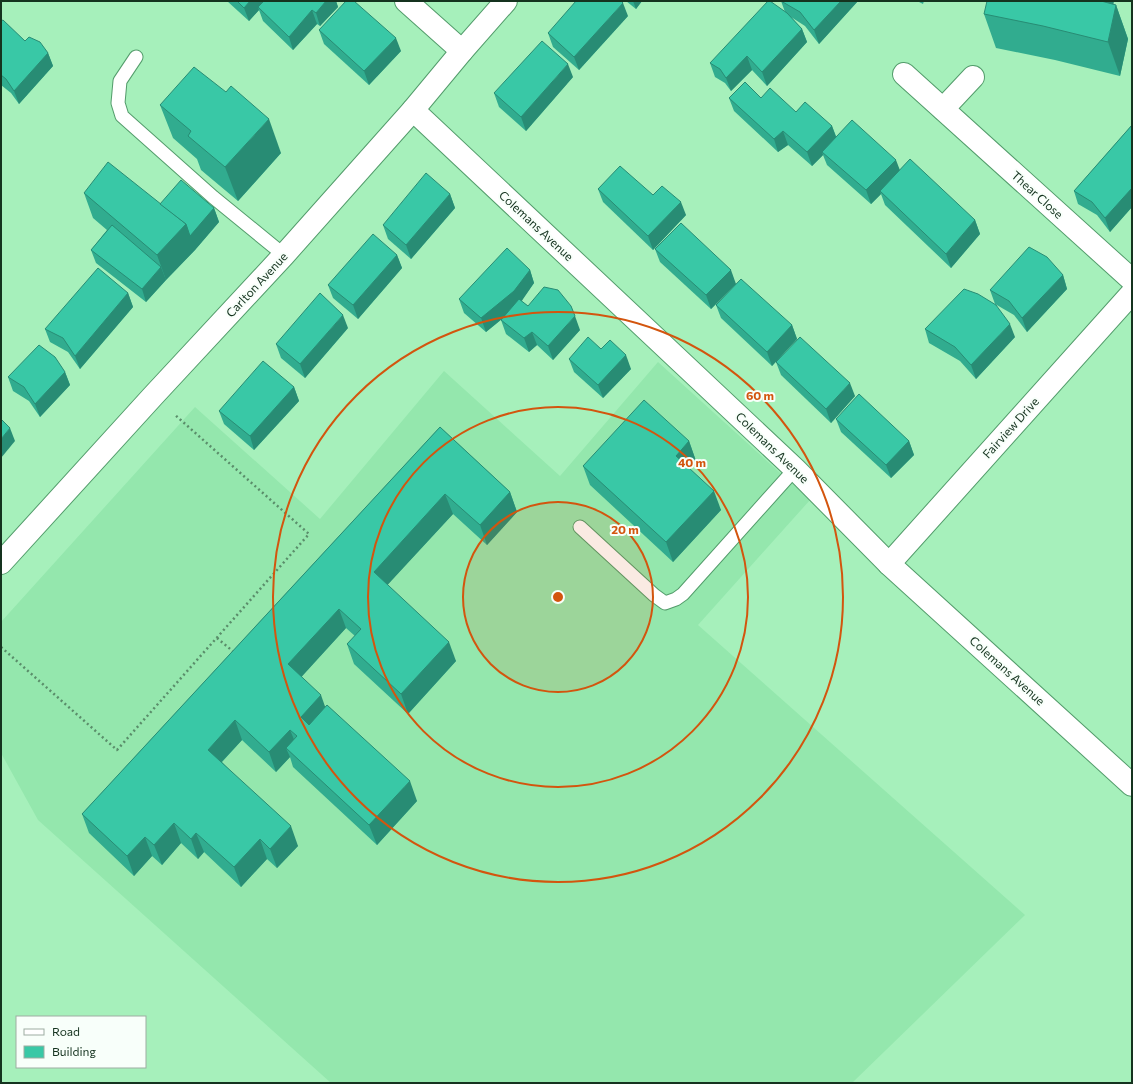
<svg xmlns="http://www.w3.org/2000/svg" width="1133" height="1084" font-family="Commissioner,sans-serif">
<style>
.built{fill:#94e7ad}
.lines{fill:none;stroke-linecap:round;stroke-linejoin:round}
.service-casing{stroke:#539c6b;stroke-width:15}
.minor-casing{stroke:#539c6b;stroke-width:24}
.tertiary-casing{stroke:#539c6b;stroke-width:24}
.path{stroke:#5a8d6a;stroke-width:2.5;stroke-dasharray:2 3;stroke-linecap:butt}
.service{stroke:#fff;stroke-width:13}
.minor{stroke:#fff;stroke-width:22}
.tertiary{stroke:#fff;stroke-width:22}
.wall{fill:#31ac8f}
.shaded-wall{fill:#288c74}
.building{fill:#39c8a6;stroke:#288c74}
.ring{fill:none;stroke:#d3550e;stroke-width:2}
.labels{text-anchor:middle;stroke-width:4;stroke-linejoin:round;paint-order:stroke}
.street-label{font-size:12px;fill:#15331f;stroke:#f8fffa}
.centre{fill:#d3550e;stroke:#f8fffa;stroke-width:2}
.ring-label{font-size:12px;text-anchor:middle;font-weight:bold;fill:#d3550e;stroke:#f8fffa;stroke-width:4;stroke-linejoin:round;paint-order:stroke}
</style>
<rect width="100%" height="100%" fill="#a6f0bb"/>
<polygon class="built" points="658,362 810,500 698,625 1025,915 852,1083 331,1083 38,820 1,753 1,622 195,407 320,519 444,371 560,476"/>
<g class="lines">
<defs>
<g id="service">
<polyline points="136,57 120,81 118,103 122,116 213,197 284,255"/>
<polyline points="580,527 654,595 665,603 676,599 683,594 795,469"/>
</g>
<g id="minor">
<polyline points="406,1 462,51"/>
<polyline points="904,74 1132,280"/>
<polyline points="943,109 973,77"/>
<polyline points="413,110 795,469 889,564 1132,785"/>
<polyline points="889,564 1132,293"/>
</g>
<polyline id="tertiary" points="1,563 153,396 284,255 413,110 462,51 506,1"/>
</defs>
<use href="#service" class="service-casing"/>
<use href="#minor" class="minor-casing"/>
<use href="#tertiary" class="tertiary-casing"/>
<g class="path">
<polyline points="217,638 235,653"/>
<polyline points="1,647 117,750 309,534 174,414"/>
</g>
<use href="#service" class="service"/>
<use href="#minor" class="minor"/>
<use href="#tertiary" class="tertiary"/>
</g>
<g class="wall">
<polygon points="227,1 336,1 338,7 320,26 317,24 293,50 263,21 259,10 249,21"/>
<polygon points="626,1 642,1 636,9"/>
<polygon points="781,1 858,1 819,44 805,26 791,17 802,29 807,42 767,86 752,70 731,91 725,83 715,77 710,63 785,12"/>
<polygon points="917,1 924,1 923,4"/>
<polygon points="1113,4 1116,5 1128,39 1120,76 1055,60 996,48 984,14"/>
<polygon points="628,16 579,70 553,47 548,33"/>
<polygon points="1,21 25,41 48,53 53,66 19,104 11,93 1,85"/>
<polygon points="319,30 401,51 369,85 324,44"/>
<polygon points="573,77 526,131 499,107 494,93"/>
<polygon points="729,98 761,98 832,126 836,136 900,170 975,220 980,234 951,268 885,205 881,194 871,204 827,165 823,155 812,166 788,145 778,152 734,111"/>
<polygon points="160,105 281,153 238,201 201,170 197,159 173,138"/>
<polygon points="1132,125 1132,207 1110,232 1097,215 1078,204 1074,191"/>
<polygon points="598,189 653,195 686,215 653,250 603,202"/>
<polygon points="84,193 160,204 214,208 219,222 195,250 166,280 146,302 96,263 91,250 107,230 93,218"/>
<polygon points="450,194 455,208 411,259 388,239 383,225"/>
<polygon points="655,249 736,284 711,309 660,262"/>
<polygon points="397,255 402,268 358,319 333,298 328,285"/>
<polygon points="530,270 534,283 521,301 528,306 580,330 553,360 537,345 529,352 506,334 501,320 502,319 486,332 464,313 459,299"/>
<polygon points="1063,275 1067,289 1027,332 1014,315 995,304 990,290"/>
<polygon points="128,293 133,307 80,369 68,352 50,342 45,329"/>
<polygon points="716,305 792,325 797,339 772,366 721,318"/>
<polygon points="348,328 305,378 281,358 276,344"/>
<polygon points="925,329 1015,337 976,379 960,361 929,343"/>
<polygon points="601,349 631,369 603,398 574,372 569,359"/>
<polygon points="776,362 855,396 831,423 781,375"/>
<polygon points="65,372 70,385 40,417 29,401 13,391 8,377"/>
<polygon points="294,387 299,401 254,450 224,424 219,411"/>
<polygon points="836,419 909,441 914,455 891,478 841,432"/>
<polygon points="440,427 510,492 517,512 487,545 453,514 387,585 456,661 408,714 354,664 347,644 355,636 346,628 301,677 325,707 417,801 377,845 293,767 290,757 276,772 242,740 222,762 298,846 277,868 267,859 241,887 204,852 198,859 181,843 162,865 152,856 134,876 89,833 82,814"/>
<polygon points="689,441 696,461 689,468 721,510 673,562 590,485 583,466"/>
</g>
<g class="shaded-wall">
<polygon points="250,1 268,1 258,7 259,10 249,21 244,8"/>
<polygon points="326,1 336,1 338,7 320,26 316,13"/>
<polygon points="633,1 642,1 636,9"/>
<polygon points="841,1 858,1 819,44 814,30"/>
<polygon points="1096,1 1114,1 1108,33"/>
<polygon points="623,3 628,16 579,70 574,57"/>
<polygon points="1116,5 1128,39 1120,76 1108,42"/>
<polygon points="312,10 317,24 293,50 289,37"/>
<polygon points="802,29 807,42 767,86 762,72"/>
<polygon points="396,38 401,51 369,85 364,71"/>
<polygon points="48,53 53,66 19,104 14,91"/>
<polygon points="747,56 752,70 731,91 726,78"/>
<polygon points="568,64 573,77 526,131 521,117"/>
<polygon points="269,119 281,153 238,201 225,167"/>
<polygon points="832,126 837,140 822,152 823,155 812,166 807,152"/>
<polygon points="783,131 788,145 778,152 774,139"/>
<polygon points="896,160 901,173 880,191 881,194 871,204 866,190"/>
<polygon points="1132,188 1132,207 1110,232 1105,218"/>
<polygon points="450,194 455,208 411,259 406,245"/>
<polygon points="681,202 686,215 653,250 648,236"/>
<polygon points="214,208 219,222 195,250 166,280 157,255 186,224"/>
<polygon points="975,220 980,234 951,268 946,254"/>
<polygon points="397,255 402,268 358,319 353,305"/>
<polygon points="161,267 166,280 146,302 142,289"/>
<polygon points="530,270 534,283 519,305 486,332 481,318"/>
<polygon points="731,270 736,284 711,309 706,295"/>
<polygon points="1063,275 1067,289 1027,332 1022,318"/>
<polygon points="128,293 133,307 80,369 75,356"/>
<polygon points="343,315 348,328 305,378 300,364"/>
<polygon points="575,316 580,330 553,360 548,346"/>
<polygon points="1010,324 1015,337 976,379 971,365"/>
<polygon points="792,325 797,339 772,366 767,352"/>
<polygon points="532,332 537,345 529,352 524,338"/>
<polygon points="626,355 631,369 603,398 598,385"/>
<polygon points="65,372 70,385 40,417 35,404"/>
<polygon points="850,383 855,396 831,423 826,409"/>
<polygon points="294,387 299,401 254,450 250,436"/>
<polygon points="10,428 15,441 1,458 1,439"/>
<polygon points="689,441 696,461 683,475 676,456"/>
<polygon points="909,441 914,455 891,478 886,465"/>
<polygon points="714,491 721,510 673,562 666,542"/>
<polygon points="510,492 517,512 487,545 480,525"/>
<polygon points="445,494 453,514 381,592 374,572"/>
<polygon points="339,609 346,628 295,684 288,664"/>
<polygon points="449,642 456,661 408,714 401,694"/>
<polygon points="321,695 328,715 308,737 301,717"/>
<polygon points="235,720 242,740 215,769 208,750"/>
<polygon points="290,730 298,749 286,748 290,757 276,772 269,752"/>
<polygon points="410,781 417,801 377,845 369,825"/>
<polygon points="174,823 181,843 162,865 154,845"/>
<polygon points="291,826 298,846 277,868 270,849"/>
<polygon points="196,833 204,852 198,859 191,839"/>
<polygon points="145,837 152,856 134,876 127,856"/>
<polygon points="260,839 267,859 241,887 234,867"/>
</g>
<g class="building">
<polygon points="237,1 250,1 244,8"/>
<polygon points="264,1 326,1 316,13 312,10 289,37 258,7"/>
<polygon points="346,1 354,1 396,38 364,71 319,30"/>
<polygon points="576,1 621,1 623,3 574,57 548,33"/>
<polygon points="768,1 770,1 787,13 802,29 762,72 747,56 726,78 720,69 710,63"/>
<polygon points="781,1 841,1 814,30 800,12"/>
<polygon points="987,1 1101,1 1116,5 1108,42 1043,26 984,14"/>
<polygon points="3,20 25,41 29,37 40,42 48,53 14,91 6,79 1,75 1,21"/>
<polygon points="542,41 568,64 521,117 494,93"/>
<polygon points="194,67 226,92 231,86 269,119 225,167 188,136 191,131 160,105"/>
<polygon points="745,82 761,98 770,88 796,112 805,102 832,126 807,152 783,131 774,139 729,98"/>
<polygon points="852,120 896,160 866,190 822,152"/>
<polygon points="1132,125 1132,188 1105,218 1092,202 1074,191"/>
<polygon points="910,159 975,220 946,254 880,191"/>
<polygon points="108,162 186,224 157,255 84,193"/>
<polygon points="620,166 653,195 662,186 681,202 648,236 598,189"/>
<polygon points="426,173 450,194 406,245 383,225"/>
<polygon points="181,180 214,208 190,236 186,224 160,204"/>
<polygon points="681,223 731,270 706,295 655,249"/>
<polygon points="112,225 161,267 142,289 91,250"/>
<polygon points="373,234 397,255 353,305 328,285"/>
<polygon points="1029,247 1047,257 1063,275 1022,318 1009,301 990,290"/>
<polygon points="507,248 530,270 514,291 481,318 459,299"/>
<polygon points="98,268 128,293 75,356 63,338 45,329"/>
<polygon points="741,279 792,325 767,352 716,305"/>
<polygon points="544,287 558,290 571,306 575,316 548,346 532,332 524,338 501,320 519,299 528,306"/>
<polygon points="964,289 978,294 996,305 1010,324 971,365 955,347 925,329"/>
<polygon points="320,293 343,315 300,364 276,344"/>
<polygon points="588,337 601,349 610,340 626,355 598,385 569,359"/>
<polygon points="800,337 850,383 826,409 776,362"/>
<polygon points="39,345 55,357 65,372 35,404 24,387 8,377"/>
<polygon points="263,361 294,387 250,436 219,411"/>
<polygon points="859,394 909,441 886,465 836,419"/>
<polygon points="644,400 689,441 676,456 714,491 666,542 583,466"/>
<polygon points="1,419 10,428 1,439"/>
<polygon points="440,427 510,492 480,525 445,494 374,572 449,642 401,694 347,644 361,629 339,609 288,664 321,695 301,717 309,725 327,705 410,781 369,825 286,748 297,736 290,730 269,752 235,720 208,750 291,826 270,849 260,839 234,867 196,833 191,839 174,823 154,845 145,837 127,856 82,814"/>
</g>
<circle cx="558" cy="597" r="95" fill="#d3550e" fill-opacity=".12"/>
<g class="ring">
<circle cx="558" cy="597" r="95"/>
<circle cx="558" cy="597" r="190"/>
<circle cx="558" cy="597" r="285"/>
</g>
<g class="labels">
<g class="street-label">
<text transform="translate(1037 195) rotate(42)" y="4">Thear Close</text>
<text transform="translate(536 226) rotate(43)" y="4">Colemans Avenue</text>
<text transform="translate(257 285) rotate(-47)" y="4">Carlton Avenue</text>
<text transform="translate(1011 428) rotate(-48)" y="4">Fairview Drive</text>
<text transform="translate(772 448) rotate(44)" y="4">Colemans Avenue</text>
<text transform="translate(1007 671) rotate(42)" y="4">Colemans Avenue</text>
</g>
</g>
<circle cx="558" cy="597" r="6" class="centre"/>
<g class="ring-label">
<text x="760" y="400">60 m</text>
<text x="692" y="467">40 m</text>
<text x="625" y="534">20 m</text>
</g>
<rect width="1133" height="1084" fill="none" stroke="#15331f" stroke-width="4"/>
<rect x="16" y="1016" width="130" height="52" fill="#f8fffa" stroke="#9dada2"/>
<rect x="24" y="1029" width="20" height="6" fill="#ffffff" stroke="#9dada2"/>
<text x="52" y="1036" font-size="12" fill="#15331f">Road</text>
<rect x="24" y="1046" width="20" height="12" fill="#39c8a6" stroke="#9dada2"/>
<text x="52" y="1056" font-size="12" fill="#15331f">Building</text>
</svg>
